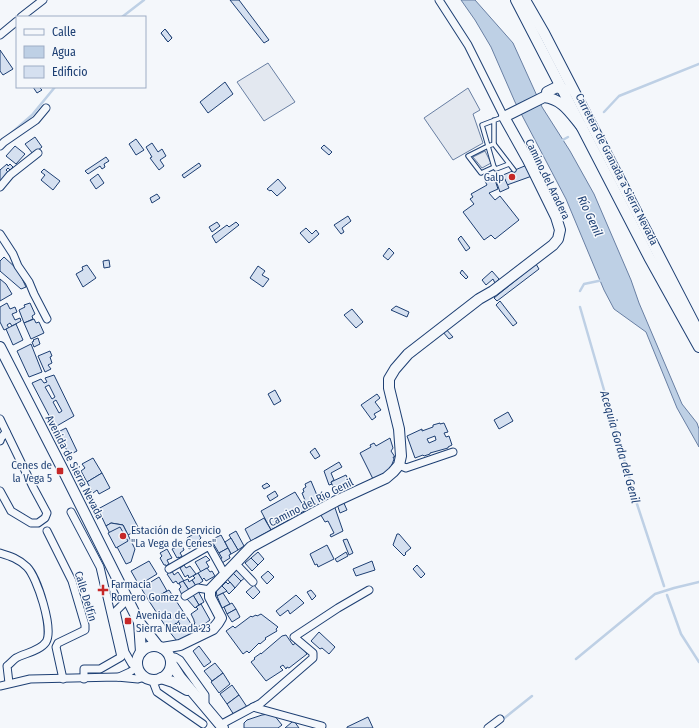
<svg xmlns="http://www.w3.org/2000/svg" width="699" height="728" font-family="'Fira Sans Condensed',sans-serif">
<style>
.parking{fill:#e3e8f0;stroke:#687fa3}
.water{fill:#bed0e5;stroke:#687fa3}
.lines{fill:none;stroke-linecap:round;stroke-linejoin:round}
.stream{stroke:#bed0e5;stroke-width:2.5}
.building{fill:#d5e0f0;stroke:#1d3f73;fill-rule:evenodd}
.lane-casing{stroke:#1d3f73;stroke-width:5.5}
.street-casing{stroke:#1d3f73;stroke-width:9}
.secondary-casing{stroke:#1d3f73;stroke-width:12}
.lane{stroke:#f4f7fb;stroke-width:3.5}
.street{stroke:#f4f7fb;stroke-width:7}
.secondary{stroke:#f4f7fb;stroke-width:10}
.poi-dot{fill:#c62828;stroke:#f4f7fb;stroke-width:1.5}
.labels{text-anchor:middle;stroke-width:3;stroke-linejoin:round;paint-order:stroke}
.street-label{font-size:11px;fill:#1d3f73;stroke:#f4f7fb}
.poi-label{font-size:11px;fill:#1d3f73;stroke:#f4f7fb;text-anchor:start}
.water-label{font-size:12px;font-style:italic;fill:#1d3f73;stroke:#f4f7fb}
</style>
<rect width="100%" height="100%" fill="#f4f7fb"/>
<g class="parking">
<polygon points="268,63 295,102 264,121 237,82"/>
<polygon points="468,88 480,110 473,114 483,143 453,160 424,118"/>
<polygon points="485,151 491,163 482,168 473,157"/>
</g>
<polygon class="water" points="461,0 475,0 513,43 542,107 570,151 594,194 631,280 639,303 682,404 697,423 699,429 699,447 677,408 646,332 614,309 604,290 566,199 515,102 491,47 475,20"/>
<g class="lines">
<g class="stream">
<polyline points="122,17 144,0"/>
<polyline points="604,112 619,96 699,64"/>
<polyline points="8,136 32,115 55,87"/>
<polyline points="561,141 568,137"/>
<polyline points="580,291 584,284 603,280"/>
<polyline points="580,307 637,504 664,586"/>
<polyline points="667,595 681,634 699,662"/>
<polyline points="576,659 655,594 674,588 699,582"/>
<polyline points="502,720 532,696"/>
</g>
</g>
<g class="building">
<polygon points="230,0 239,0 269,40 264,43"/>
<polygon points="165,29 172,38 168,42 161,33"/>
<polygon points="165,29 172,38 168,42 161,33"/>
<polygon points="0,50 13,69 3,75 0,71"/>
<polygon points="225,82 233,94 208,113 200,102"/>
<polygon points="33,87 39,87 42,90 37,93"/>
<polygon points="35,137 42,147 33,154 25,144"/>
<polygon points="136,139 144,150 136,155 129,144"/>
<polygon points="152,143 158,152 162,149 166,156 160,160 164,166 159,170 150,158 152,157 146,147"/>
<polygon points="324,145 332,152 329,155 321,148"/>
<polygon points="15,146 25,154 16,164 6,156"/>
<polygon points="106,157 109,161 104,164 105,167 102,169 100,166 88,174 85,171"/>
<polygon points="199,163 201,166 184,178 182,175"/>
<polygon points="7,164 8,166 10,164 13,167 10,170 8,168 6,170 10,174 0,182 0,170"/>
<polygon points="527,165 532,176 507,185 503,175"/>
<polygon points="44,169 60,181 53,190 41,180 45,175 41,172"/>
<polygon points="98,174 104,183 96,189 90,180"/>
<polygon points="503,175 509,188 500,192 495,178"/>
<polygon points="494,177 498,189 489,193 495,200 500,196 519,220 495,239 491,235 484,240 463,212 474,204 470,199 473,197 471,194 487,185 485,181"/>
<polygon points="278,179 286,188 277,196 271,190 270,191 267,189"/>
<polygon points="157,194 160,198 152,203 150,198"/>
<polygon points="348,216 351,221 342,228 344,232 341,234 334,225"/>
<polygon points="217,222 220,226 212,232 209,227"/>
<polygon points="236,222 239,225 216,243 212,236 227,225 229,227"/>
<polygon points="306,228 312,234 316,230 319,234 309,243 300,233"/>
<polygon points="461,236 470,248 466,251 458,239"/>
<polygon points="389,248 394,253 388,260 383,256"/>
<polygon points="4,257 18,270 26,287 21,289 0,271 0,261"/>
<polygon points="109,260 110,267 104,268 103,261"/>
<polygon points="536,264 539,269 497,301 494,298"/>
<polygon points="87,265 96,278 83,287 76,274 83,270 82,267"/>
<polygon points="258,266 265,271 262,275 269,279 263,287 250,278"/>
<polygon points="462,270 468,277 466,279 460,273"/>
<polygon points="492,271 499,279 495,283 493,279 486,285 482,280"/>
<polygon points="0,279 6,284 12,294 0,301"/>
<polygon points="500,301 517,323 513,326 496,305"/>
<polygon points="7,303 10,309 15,307 17,312 12,314 15,320 20,318 21,321 12,326 10,323 7,325 9,328 4,330 0,322 0,307"/>
<polygon points="30,303 35,314 32,316 33,319 24,323 19,310 25,307 24,305"/>
<polygon points="396,306 409,312 407,317 391,310"/>
<polygon points="352,309 363,322 356,328 344,315"/>
<polygon points="34,319 36,323 39,322 44,333 31,339 24,323"/>
<polygon points="16,324 23,340 13,345 6,329"/>
<polygon points="445,328 453,337 449,339 442,331"/>
<polygon points="38,338 40,344 34,347 32,342 34,341 33,340"/>
<polygon points="31,344 42,372 29,377 17,351"/>
<polygon points="50,351 52,356 50,357 52,363 48,365 51,369 45,372 38,356"/>
<path d="M54,375L74,416L55,427L32,383L41,379L44,383L47,382L45,378ZM49,385L55,397L52,399L45,387ZM56,400L62,411L59,413L53,402Z"/>
<polygon points="275,390 281,401 274,405 268,394"/>
<polygon points="377,394 380,398 375,402 381,410 374,414 376,417 372,420 361,405"/>
<polygon points="508,412 513,421 499,429 494,420"/>
<path d="M440,423V424L444,423L448,432L444,433L446,437L449,436L452,445L448,447V448L430,453V454L424,456L423,455L415,458L407,436L422,429V431L433,427V425ZM435,436L436,440L429,443L427,439Z"/>
<polygon points="66,428 77,451 69,455 58,432"/>
<polygon points="390,438 393,448 391,451 395,457 393,457 394,459 391,467 386,473 373,479 360,453 371,447 370,445 374,443 376,446"/>
<polygon points="315,448 320,456 315,459 310,452"/>
<polygon points="93,458 102,473 87,482 81,471 85,468 82,464"/>
<polygon points="339,462 342,467 331,473 334,480 331,482 332,484 329,485 324,471"/>
<polygon points="102,473 110,488 99,494 97,490 93,493 87,482"/>
<polygon points="346,475 352,489 337,496 331,482"/>
<polygon points="311,481 321,505 309,510 302,493 304,492 303,489 306,487 305,484"/>
<polygon points="267,483 270,486 264,489 262,486"/>
<polygon points="275,491 278,496 270,501 267,496"/>
<polygon points="295,492 306,510 271,530 261,511"/>
<polygon points="122,496 139,529 128,535 123,525 111,523 106,526 98,509"/>
<polygon points="343,501 347,510 340,513 337,504"/>
<polygon points="334,505 343,531 331,537 330,535 334,533 328,521 325,522 319,512"/>
<polygon points="264,518 271,530 251,541 245,529"/>
<polygon points="111,523 123,525 135,549 131,562 126,564 106,526"/>
<polygon points="120,527 128,541 116,548 108,533"/>
<polygon points="236,531 244,546 238,550 229,535"/>
<polygon points="197,532 201,538 198,541 201,545 197,547 195,545 189,549 185,542 188,540 187,538"/>
<polygon points="397,534 399,534 411,548 405,553 406,554 404,556 393,545"/>
<polygon points="221,535 228,548 219,553 213,543 217,540 215,538"/>
<polygon points="231,538 238,550 231,554 225,542"/>
<polygon points="347,539 353,553 349,555 343,540"/>
<polygon points="180,541 184,550 180,553 182,556 179,558 179,557 177,558 172,549 175,548 173,545"/>
<polygon points="327,545 334,559 318,567 317,564 315,565 310,554"/>
<polygon points="228,548 231,554 229,555 230,558 222,563 219,559 222,558 219,553"/>
<polygon points="167,549 172,558 167,560 169,564 166,566 166,565 164,565 160,558 162,556 160,553"/>
<polygon points="258,552 264,559 258,565 251,558"/>
<polygon points="346,552 348,556 337,562 335,559"/>
<polygon points="206,556 210,560 206,562 209,567 201,572 195,562"/>
<polygon points="251,558 258,565 252,571 245,563"/>
<polygon points="149,561 157,574 139,585 131,571"/>
<polygon points="372,561 375,570 356,576 353,569"/>
<polygon points="184,565 186,568 190,566 196,574 189,578 188,575 185,577 180,568"/>
<polygon points="417,565 425,574 421,578 413,569"/>
<polygon points="207,568 210,572 212,571 215,576 206,581 204,578 202,580 198,573"/>
<polygon points="240,569 247,576 241,581 233,573 236,570 238,571"/>
<polygon points="172,571 174,575 178,572 184,581 178,584 176,581 173,583 167,574"/>
<polygon points="268,571 274,577 267,584 261,577"/>
<polygon points="198,573 203,581 196,586 192,580 195,578 193,576"/>
<polygon points="233,573 241,581 235,588 227,579"/>
<polygon points="159,577 167,591 149,601 141,588"/>
<polygon points="188,579 189,582 192,580 196,586 189,590 183,581"/>
<polygon points="183,581 189,590 182,595 179,589 181,587 179,583"/>
<polygon points="226,582 228,584 230,582 235,588 229,594 222,586"/>
<polygon points="221,585 227,591 217,596 216,590"/>
<polygon points="254,585 260,592 253,599 246,592"/>
<polygon points="169,590 186,616 168,630 149,601"/>
<polygon points="311,590 316,596 312,600 307,592"/>
<polygon points="198,591 204,602 199,605 193,595"/>
<polygon points="223,593 230,604 222,608 217,596"/>
<polygon points="193,595 199,605 195,608 187,599"/>
<polygon points="296,595 304,603 290,614 288,610 280,616 276,611"/>
<polygon points="232,603 236,609 227,614 224,607"/>
<polygon points="201,604 210,620 202,626 201,625 196,628 194,624 195,623 194,621 194,620 191,614 198,609 196,607"/>
<polygon points="236,609 240,617 232,622 227,614"/>
<polygon points="261,614 278,627 276,629 277,631 265,638 266,639 260,644 259,643 249,653 247,651 243,654 226,631 233,626 235,628 251,616 252,617 256,615 257,616"/>
<polygon points="186,616 197,633 177,641 168,630 176,623 178,626 180,624 178,621"/>
<polygon points="319,632 335,647 329,654 322,648 320,649 311,641"/>
<polygon points="286,635 293,645 298,641 307,654 289,668 287,667 286,669 283,665 280,667 283,670 266,681 251,662 255,659 254,658 261,653 261,654 282,636"/>
<polygon points="199,646 211,662 204,667 193,651"/>
<polygon points="215,663 223,673 212,681 204,671"/>
<polygon points="223,673 230,684 219,693 211,682"/>
<polygon points="232,685 239,695 227,704 220,694"/>
<polygon points="239,695 247,707 234,715 227,704"/>
<polygon points="269,714 274,715 282,725 278,728 244,728 244,723 247,720 262,715"/>
<polygon points="368,717 373,728 347,728 347,727"/>
<polygon points="294,721 299,728 285,728 292,722"/>
</g>
<g class="lines">
<defs>
<g id="lane">
<polyline points="494,120 494,144 488,146 482,125 503,117"/>
<polyline points="494,144 514,170"/>
<polygon points="488,146 494,167 481,173 468,156"/>
<polyline points="494,167 496,169 509,164"/>
</g>
<g id="street">
<polyline points="439,0 468,45 504,117"/>
<polyline points="21,17 43,0"/>
<polyline points="0,35 17,21"/>
<polyline points="0,146 4,142 36,120 46,108"/>
<polyline points="0,187 10,175 38,153"/>
<polyline points="0,234 13,254 18,266 29,282 34,294 47,319"/>
<polyline points="0,419 33,487 47,513 45,518 38,523 31,523 11,511 0,491"/>
<polyline points="0,441 1,438 6,432"/>
<polyline points="399,465 406,468 453,452"/>
<polyline points="71,512 100,567 121,657 100,669 84,669 84,679"/>
<polyline points="47,531 72,581 85,625 85,630 58,643 56,647 63,679"/>
<path d="M0,553C10,556 19,559 27,567C37,577 54,629 46,642C40,651 25,653 16,658C13,660 10,664 7,666L9,683"/>
<polyline points="235,563 253,582"/>
<polyline points="169,569 209,546 224,573"/>
<polyline points="185,596 198,588 210,590"/>
<polyline points="128,599 116,611 125,652 132,664 137,665"/>
<polyline points="170,657 175,657 180,660 205,695 205,705"/>
<polyline points="119,677 130,672 137,667"/>
<polyline points="152,679 157,692 203,724"/>
<polyline points="0,686 30,679 117,677 138,679 145,677"/>
<polyline points="253,707 322,726"/>
<polyline points="220,725 261,703 313,658 313,653 294,637 338,608 369,590"/>
<polyline points="488,728 500,719"/>
</g>
<g id="secondary">
<polyline points="516,0 649,257 699,347"/>
<polyline points="525,0 544,33 699,333"/>
<polyline points="547,92 557,87 567,91"/>
<polyline points="0,347 62,468 139,622 158,646"/>
<polyline points="139,622 141,652"/>
<circle cx="154" cy="663" r="17"/>
<path d="M162,648L180,645L213,629L218,623L221,618L210,597V590L251,547L336,501L386,478L393,472L399,465L401,456L399,429L389,388V379L395,369L408,354L479,299L493,291L553,245L558,239L560,230L556,217L528,160L504,117L544,97C563,99 571,114 582,127"/>
<polyline points="171,663 180,677 223,728"/>
<polyline points="161,678 173,682 187,690"/>
</g>
</defs>
<use href="#lane" class="lane-casing"/>
<use href="#street" class="street-casing"/>
<use href="#secondary" class="secondary-casing"/>
<use href="#lane" class="lane"/>
<use href="#street" class="street"/>
<use href="#secondary" class="secondary"/>
</g>
<g class="poi-dot">
<circle cx="512" cy="177" r="4"/>
<rect x="56" y="467" width="8" height="8" rx="2"/>
<circle cx="123" cy="536" r="4"/>
<path d="M101 584h4v4h4v4h-4v4h-4v-4h-4v-4h4z"/>
<rect x="124" y="617" width="8" height="8" rx="2"/>
</g>
<g class="labels">
<g class="street-label">
<text transform="translate(617 169) rotate(63)" y="4">Carretera de Granada a Sierra Nevada</text>
<text transform="translate(548 179) rotate(64)" y="4">Camino del Aradera</text>
<text transform="translate(75 467) rotate(63)" y="4">Avenida de Sierra Nevada</text>
<text transform="translate(311 502) rotate(-27)" y="4">Camino del Río Genil</text>
<text transform="translate(86 596) rotate(73)" y="4">Calle Delfín</text>
</g>
<g class="poi-label">
<text x="504" y="181" text-anchor="end">Galp</text>
<text x="52" y="469" text-anchor="end">Cenes de<tspan x="52" dy="13">la Vega 5</tspan></text>
<text x="131" y="534">Estación de Servicio<tspan x="131" dy="13">"La Vega de Cenes"</tspan></text>
<text x="111" y="588">Farmacia<tspan x="111" dy="13">Romero Gomez</tspan></text>
<text x="136" y="619">Avenida de<tspan x="136" dy="13">Sierra Nevada 23</tspan></text>
</g>
<g class="water-label">
<text transform="translate(590 216) rotate(65)" y="4">Río Genil</text>
<text transform="translate(620 447) rotate(74)" y="4">Acequia Gorda del Genil</text>
</g>
</g>
<rect x="16" y="16" width="130" height="72" fill="#f4f7fb" stroke="#9eadc5"/>
<rect x="24" y="29" width="20" height="6" fill="#f4f7fb" stroke="#9eadc5"/>
<text x="52" y="36" font-size="12" fill="#1d3f73">Calle</text>
<rect x="24" y="46" width="20" height="12" fill="#bed0e5" stroke="#9eadc5"/>
<text x="52" y="56" font-size="12" fill="#1d3f73">Agua</text>
<rect x="24" y="66" width="20" height="12" fill="#d5e0f0" stroke="#9eadc5"/>
<text x="52" y="76" font-size="12" fill="#1d3f73">Edificio</text>
</svg>
